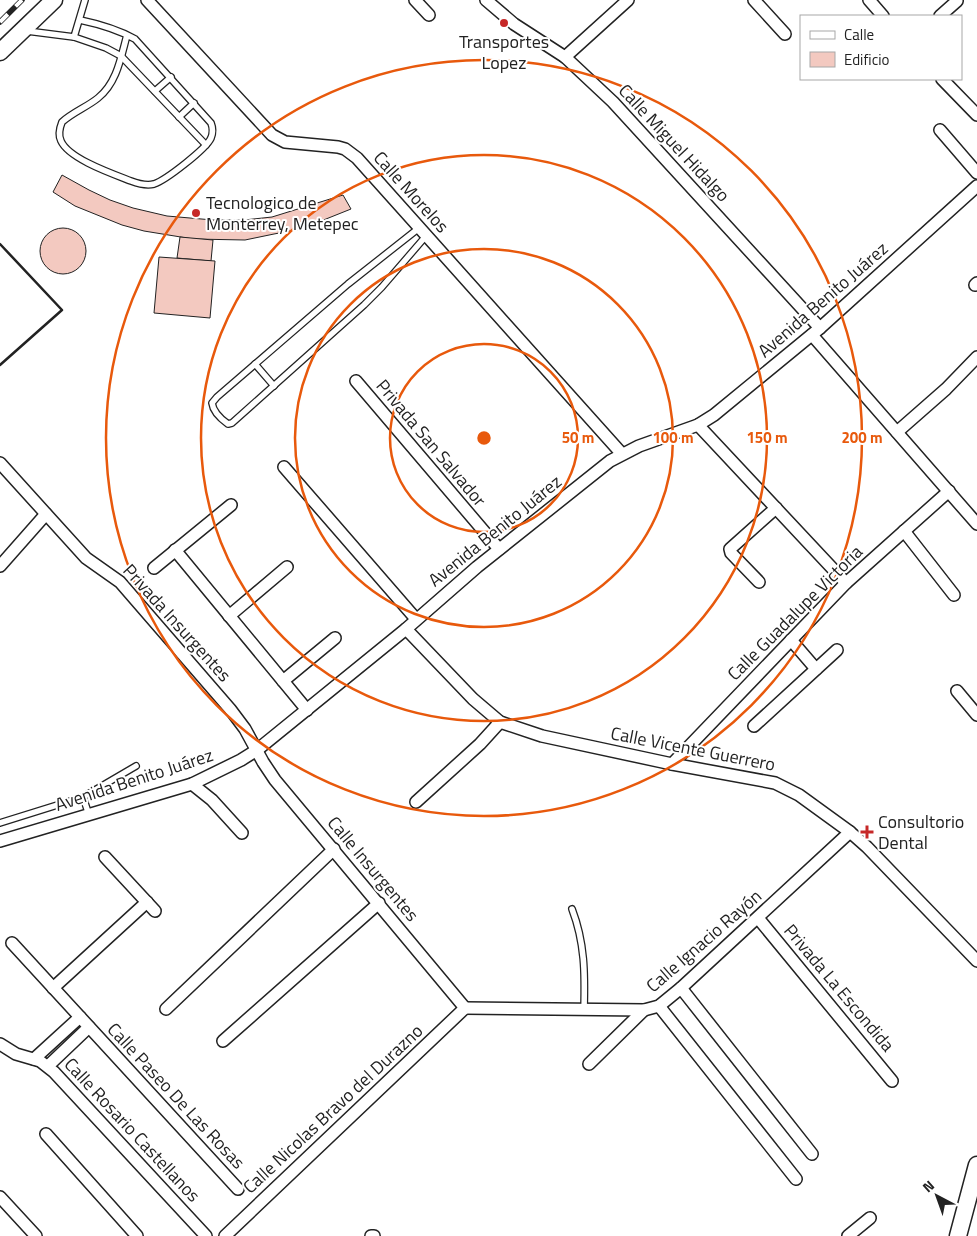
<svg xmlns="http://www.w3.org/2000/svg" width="977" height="1236" font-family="'Titillium Web',sans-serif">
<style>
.building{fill:#f3c9c0;stroke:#222}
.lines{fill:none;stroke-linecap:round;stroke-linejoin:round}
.lane-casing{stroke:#222;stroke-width:8}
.street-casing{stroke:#222;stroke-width:14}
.secondary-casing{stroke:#222;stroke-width:19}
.lane{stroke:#fff;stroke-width:5.5}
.street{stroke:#fff;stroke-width:11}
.secondary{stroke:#fff;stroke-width:16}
.rail-casing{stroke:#222;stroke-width:5.5}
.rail{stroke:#fff;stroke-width:4;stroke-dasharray:11;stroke-linecap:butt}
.wall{stroke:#222;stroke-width:2.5}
.ring{fill:none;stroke:#e8590c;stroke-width:2.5}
.poi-dot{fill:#c62828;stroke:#fff;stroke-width:2}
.labels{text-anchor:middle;stroke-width:4;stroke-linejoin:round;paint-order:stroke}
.poi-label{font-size:18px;fill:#222;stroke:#fff;text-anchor:start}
.street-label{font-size:18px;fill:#222;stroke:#fff}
.centre{fill:#e8590c;stroke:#fff;stroke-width:2.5}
.ring-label{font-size:15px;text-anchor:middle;font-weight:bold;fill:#e8590c;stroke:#fff;stroke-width:4;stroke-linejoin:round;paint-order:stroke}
</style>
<rect width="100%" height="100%" fill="#fff"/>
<g class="building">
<polygon points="62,175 89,190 110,200 133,208 167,216 213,220 244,220 272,217 343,195 351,209 301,229 274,234 245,240 193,239 144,231 122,225 75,206 53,192"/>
<circle cx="63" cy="251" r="23"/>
<polygon points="180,237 213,240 211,261 177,258"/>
<polygon points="159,257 215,261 210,318 154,313"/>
</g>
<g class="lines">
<defs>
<g id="lane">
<path d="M80,20C99,24 117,29 135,39L211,123C213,128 213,133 211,138C206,149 166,180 154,184C146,186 139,184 131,181C113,174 69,159 61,141C58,135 60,127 62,122C73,112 87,107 98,98C117,83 121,57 127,35"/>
<polyline points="27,31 74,37 85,0"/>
<polyline points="74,37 106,48 121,56 206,145"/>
<polyline points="155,91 171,77"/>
<polyline points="179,117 194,103"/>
<path d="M419,228L348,284L217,397L212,403C213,411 221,419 228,424L232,423L364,305L382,287L426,236"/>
<polyline points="255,364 274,386"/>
<polyline points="83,797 89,815"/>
<polyline points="0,823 83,797 136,766"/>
<path d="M572,909C585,943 585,974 584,1010"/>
</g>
<g id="street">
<polyline points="147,0 272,135 285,142 338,147 345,149 357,158 622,454"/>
<polyline points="415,0 429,15"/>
<polyline points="486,0 514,24 565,57 613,102 820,328"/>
<polyline points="754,0 785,34"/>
<polyline points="869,0 883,16"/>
<polyline points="940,16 957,1"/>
<polyline points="565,57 628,0"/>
<polyline points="942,79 977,115"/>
<polyline points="940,130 977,173"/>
<polyline points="975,285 977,283"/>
<polyline points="812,335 977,524"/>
<polyline points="356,381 499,549"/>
<polyline points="698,425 846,583"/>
<polyline points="897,432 946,389 977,357"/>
<polyline points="0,463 86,558 120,582 230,709 245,729 263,762 275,780 465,1008"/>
<polyline points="284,467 416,619"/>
<polyline points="904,531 954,595"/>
<polyline points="175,550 307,710"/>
<polyline points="0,566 46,514"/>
<polyline points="154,568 231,505"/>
<polyline points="759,582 731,553 730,549 776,508"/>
<polyline points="229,616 287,567"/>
<polyline points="406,629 473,699 500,722 542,736 672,764 775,783 799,795 850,832 867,847 977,961"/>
<polyline points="791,640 816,669"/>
<polyline points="283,681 335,638"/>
<polyline points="957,691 977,715"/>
<polyline points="754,726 837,650"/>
<polyline points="672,764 846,583 949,491"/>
<polyline points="192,784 212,800 242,833"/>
<polyline points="416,802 480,744 500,722"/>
<polyline points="0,841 192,784 241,760 257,750 406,629 477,567 610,461 639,446 698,425 714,415 820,328 977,186"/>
<polyline points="105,857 155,911"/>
<polyline points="758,918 892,1081"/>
<polyline points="12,943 238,1189"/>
<polyline points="53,988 147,902"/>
<polyline points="681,988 812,1154"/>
<polyline points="659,1006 796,1179"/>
<polyline points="465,1008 644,1010 659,1006 681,988 850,832"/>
<polyline points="166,1009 334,849"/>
<polyline points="223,1041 379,903"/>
<polyline points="0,1044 16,1054 40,1061 54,1072 206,1236"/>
<polyline points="34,1059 80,1017"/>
<polyline points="589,1064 644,1010"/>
<polyline points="48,1066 89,1027"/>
<polyline points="46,1134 137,1236"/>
<polyline points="0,1197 36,1236"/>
<polyline points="225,1236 465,1008"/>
<polyline points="371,1236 374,1236"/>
<polyline points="848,1236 870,1218"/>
</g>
<g id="secondary">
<polyline points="0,52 54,0"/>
<polyline points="958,1236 977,1165"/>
</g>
</defs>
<use href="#lane" class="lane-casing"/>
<use href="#street" class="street-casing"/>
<use href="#secondary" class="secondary-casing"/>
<use href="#lane" class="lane"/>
<use href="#street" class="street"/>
<use href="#secondary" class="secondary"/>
<defs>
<polyline id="rail" points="0,22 22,0"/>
</defs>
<use href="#rail" class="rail-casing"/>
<use href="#rail" class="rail"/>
<polyline class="wall" points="0,244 62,310 0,365"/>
</g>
<g class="ring">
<circle cx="484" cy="438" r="94"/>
<circle cx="484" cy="438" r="189"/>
<circle cx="484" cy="438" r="283"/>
<circle cx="484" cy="438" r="378"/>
</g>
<g class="poi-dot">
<circle cx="504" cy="23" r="5"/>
<circle cx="196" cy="213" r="5"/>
<path d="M864.5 824.5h5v5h5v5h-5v5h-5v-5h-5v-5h5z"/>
</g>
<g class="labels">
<g class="poi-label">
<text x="504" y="48" text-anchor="middle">Transportes<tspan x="504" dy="21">Lopez</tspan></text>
<text x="206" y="209">Tecnologico de<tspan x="206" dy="21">Monterrey, Metepec</tspan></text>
<text x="878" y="828">Consultorio<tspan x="878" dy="21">Dental</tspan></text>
</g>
<g class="street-label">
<text transform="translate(674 143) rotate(47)" y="6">Calle Miguel Hidalgo</text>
<text transform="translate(411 192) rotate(48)" y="6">Calle Morelos</text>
<text transform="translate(823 300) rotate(-41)" y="6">Avenida Benito Juárez</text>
<text transform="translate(431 443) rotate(50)" y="6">Privada San Salvador</text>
<text transform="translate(495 531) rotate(-39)" y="6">Avenida Benito Juárez</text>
<text transform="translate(795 613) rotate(-45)" y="6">Calle Guadalupe Victoria</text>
<text transform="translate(177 623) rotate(48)" y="6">Privada Insurgentes</text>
<text transform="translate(693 749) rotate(11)" y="6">Calle Vicente Guerrero</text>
<text transform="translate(134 780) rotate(-18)" y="6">Avenida Benito Juárez</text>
<text transform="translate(373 869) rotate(50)" y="6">Calle Insurgentes</text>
<text transform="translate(704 941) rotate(-41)" y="6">Calle Ignacio Rayón</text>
<text transform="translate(839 988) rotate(50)" y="6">Privada La Escondida</text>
<text transform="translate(176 1096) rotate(47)" y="6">Calle Paseo De Las Rosas</text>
<text transform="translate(333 1109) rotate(-43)" y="6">Calle Nicolas Bravo del Durazno</text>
<text transform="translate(132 1130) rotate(47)" y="6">Calle Rosario Castellanos</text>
</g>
</g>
<circle cx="484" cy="438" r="8" class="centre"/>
<g class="ring-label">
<text x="578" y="443">50 m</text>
<text x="673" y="443">100 m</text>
<text x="767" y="443">150 m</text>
<text x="862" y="443">200 m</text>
</g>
<rect x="800" y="15" width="162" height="65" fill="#ffffff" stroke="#a7a7a7"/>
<rect x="810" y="31" width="25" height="8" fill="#ffffff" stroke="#a7a7a7"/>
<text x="844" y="40" font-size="15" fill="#222222">Calle</text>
<rect x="810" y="52" width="25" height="15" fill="#f3c9c0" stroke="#a7a7a7"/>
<text x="844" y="65" font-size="15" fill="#222222">Edificio</text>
<g transform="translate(937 1196) rotate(319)" stroke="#ffffff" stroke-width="4" paint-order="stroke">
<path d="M0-4L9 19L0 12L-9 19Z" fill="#222222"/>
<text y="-8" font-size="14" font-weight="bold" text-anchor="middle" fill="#222222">N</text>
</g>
</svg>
